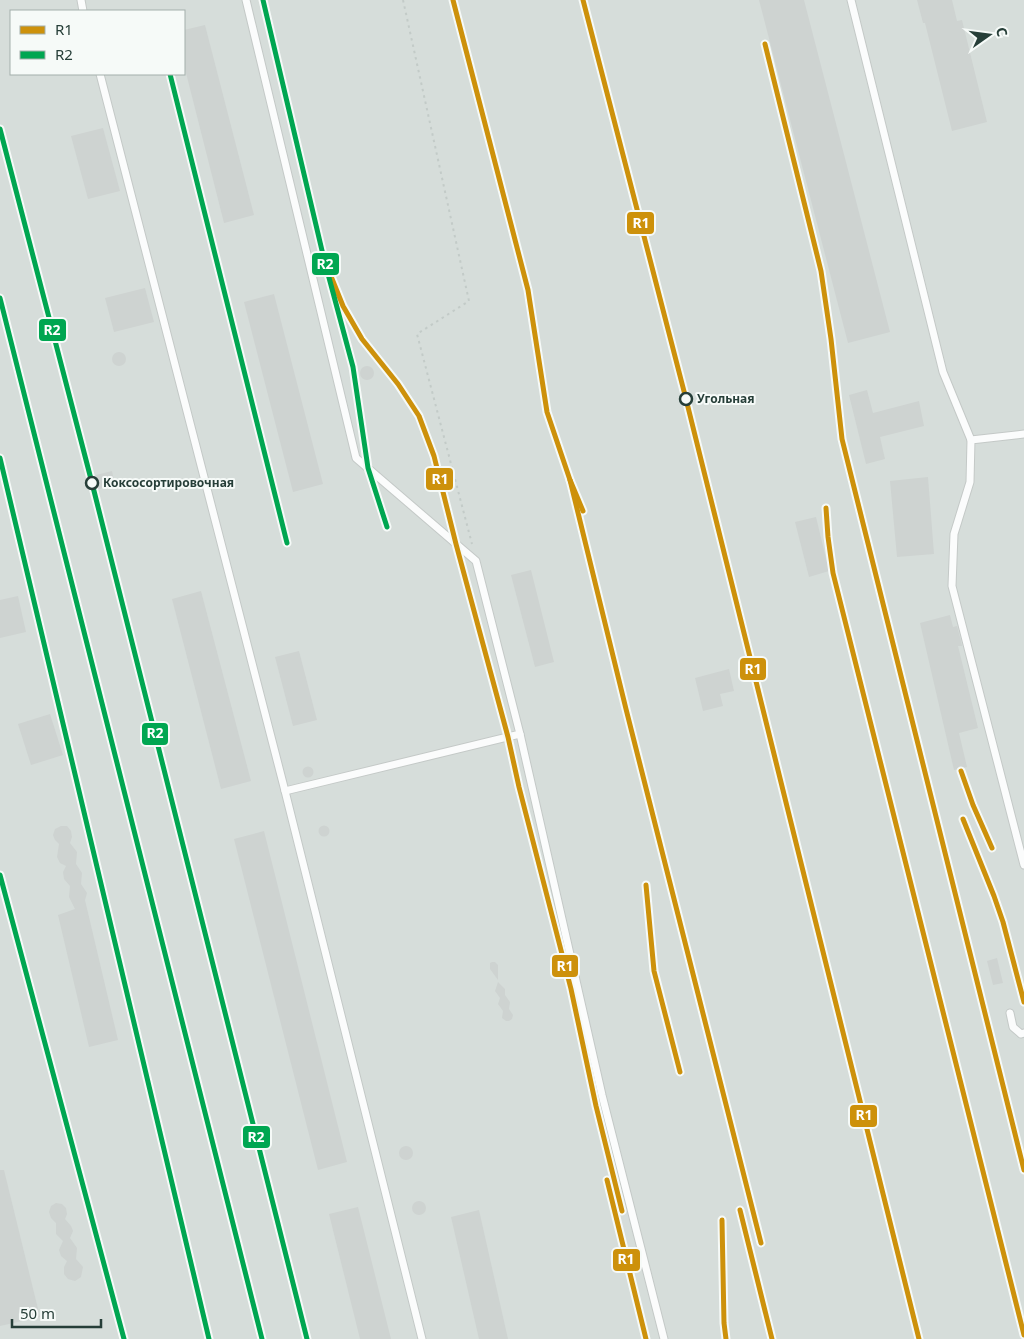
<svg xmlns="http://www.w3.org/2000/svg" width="1024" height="1339" font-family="'Noto Sans',sans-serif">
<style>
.built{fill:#d6ddda;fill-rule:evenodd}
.building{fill:#ced3d1}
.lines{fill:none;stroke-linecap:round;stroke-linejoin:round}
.lane-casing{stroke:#c4c9c7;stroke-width:9}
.path{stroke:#c3cbc8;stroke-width:2;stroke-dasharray:2.5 4;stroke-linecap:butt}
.lane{stroke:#fbfcfc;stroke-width:7}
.rail-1-casing{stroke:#f6faf8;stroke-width:9}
.rail-2-casing{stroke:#f6faf8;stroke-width:9}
.rail-1{stroke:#cd910b;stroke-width:5}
.rail-2{stroke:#00a651;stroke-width:5}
.stop-dot{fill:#f6faf8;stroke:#263e38;stroke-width:2.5}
.labels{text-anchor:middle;stroke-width:4;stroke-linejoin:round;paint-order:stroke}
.stop-label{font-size:12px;font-weight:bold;fill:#263e38;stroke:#f6faf8;text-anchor:start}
.line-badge{stroke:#f6faf8;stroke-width:2}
.badge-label{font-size:14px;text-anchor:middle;font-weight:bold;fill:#fff}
</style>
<rect width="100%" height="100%" fill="#e7ecea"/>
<path class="built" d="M0,0H1024V1339H0ZM11,11H184V74H11Z"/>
<g class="building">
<polygon points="759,0 804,0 890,332 848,343"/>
<polygon points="917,0 952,0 957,21 962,20 987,122 952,131 925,23 923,23"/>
<polygon points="205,25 254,215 224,223 184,65 184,30"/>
<polygon points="103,128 120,191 88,199 71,136"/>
<polygon points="145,288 154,322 114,332 105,298"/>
<polygon points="274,294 323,484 293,492 244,302"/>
<circle cx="119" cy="359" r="7"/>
<circle cx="367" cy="373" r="7"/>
<polygon points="867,390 873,413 919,401 924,426 880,437 885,459 866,464 849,395"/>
<polygon points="112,471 115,485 99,489 96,475"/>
<polygon points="928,477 934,554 897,557 890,481"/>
<polygon points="816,517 829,571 809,577 795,522"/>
<polygon points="531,570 554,662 535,667 511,575"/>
<polygon points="201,591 251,781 221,789 172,599"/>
<polygon points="18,596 26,632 0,638 0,600"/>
<polygon points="950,615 953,627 957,626 961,641 962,646 958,646 978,728 959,733 967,767 954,770 920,623"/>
<polygon points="299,651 317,720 293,726 275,657"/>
<polygon points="729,669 734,691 720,694 723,706 703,711 695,678"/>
<polygon points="50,714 63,755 31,765 18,724"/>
<circle cx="308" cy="772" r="5.5"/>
<circle cx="324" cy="831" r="5.5"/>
<polygon points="61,826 67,826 71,831 72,837 70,843 77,852 76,864 82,873 81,884 87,893 85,900 118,1040 89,1047 58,915 75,909 69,897 70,886 64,879 63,872 66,866 60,863 57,857 59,844 55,840 53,835 55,829"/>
<polygon points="264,831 347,1162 318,1170 234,839"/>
<polygon points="997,958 1003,983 993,985 987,961"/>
<polygon points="492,962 495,962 498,965 498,980 490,969 490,963"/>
<polygon points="498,982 505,989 505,995 510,1002 509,1009 513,1015 512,1019 509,1021 506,1021 502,1018 503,1011 498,1004 500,998 495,991"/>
<circle cx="406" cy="1153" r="7"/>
<polygon points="0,1170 4,1170 40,1317 0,1326"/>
<circle cx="419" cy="1208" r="7"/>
<polygon points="56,1203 62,1204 66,1208 67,1214 65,1219 71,1226 73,1231 70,1238 77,1248 76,1259 83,1267 81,1277 75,1281 68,1279 64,1274 64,1267 67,1261 61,1256 59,1250 63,1241 56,1234 56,1223 51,1218 49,1212 51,1206"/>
<polygon points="358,1207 391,1339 360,1339 329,1214"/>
<polygon points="479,1210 508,1339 479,1339 451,1217"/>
</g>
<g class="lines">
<defs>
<g id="lane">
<polyline points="81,0 83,11"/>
<polyline points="246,0 356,458 476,561 520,734 285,791"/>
<polyline points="851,0 943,372 971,440"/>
<polyline points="100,74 285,791 422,1339"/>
<polyline points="1024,434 971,440 970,482 954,534 952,586 1024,865"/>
<polyline points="520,734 602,1095 664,1339"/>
<polyline points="1010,1013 1013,1027 1021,1034 1024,1033"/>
</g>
</defs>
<use href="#lane" class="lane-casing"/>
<polyline class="path" points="403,0 469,301 417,334 472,544"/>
<use href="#lane" class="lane"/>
<defs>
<g id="rail-1">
<polyline points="453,0 528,290 547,412 570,480 583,511"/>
<polyline points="583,0 686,399 919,1339"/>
<polyline points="765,44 821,271 831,339 842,439 1024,1170"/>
<polyline points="324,259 343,306 362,339 398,384 419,416 434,456 456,544 508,737 519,787 571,989 596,1106 622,1211"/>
<polyline points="570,480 626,709 761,1243"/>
<polyline points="826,508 828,537 833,573 1024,1335"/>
<polyline points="961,771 973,805 992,848"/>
<polyline points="963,819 994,896 1003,922 1024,1002"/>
<polyline points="646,885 654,971 680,1072"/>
<polyline points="607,1180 646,1339"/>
<polyline points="740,1210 772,1339"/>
<polyline points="722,1220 724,1323 726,1339"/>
</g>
<g id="rail-2">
<polyline points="263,0 324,259 353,367 368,468 387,527"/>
<polyline points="170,74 287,543"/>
<polyline points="0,129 92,483 307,1339"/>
<polyline points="0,298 262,1339"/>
<polyline points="0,458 209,1339"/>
<polyline points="0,875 124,1339"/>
</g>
</defs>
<use href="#rail-1" class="rail-1-casing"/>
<use href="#rail-2" class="rail-2-casing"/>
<use href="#rail-1" class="rail-1"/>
<use href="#rail-2" class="rail-2"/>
</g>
<g class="stop-dot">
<circle cx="686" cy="399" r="6"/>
<circle cx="92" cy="483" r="6"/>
</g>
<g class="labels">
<g class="stop-label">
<text x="697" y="403">Угольная</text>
<text x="103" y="487">Коксосортировочная</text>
</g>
</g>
<g class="line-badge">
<rect x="626" y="211" width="29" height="24" rx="5" fill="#cd910b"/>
<rect x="311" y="252" width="29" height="24" rx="5" fill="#00a651"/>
<rect x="38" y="318" width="29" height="24" rx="5" fill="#00a651"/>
<rect x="425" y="467" width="29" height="24" rx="5" fill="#cd910b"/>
<rect x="739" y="657" width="28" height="24" rx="5" fill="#cd910b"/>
<rect x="141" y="722" width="28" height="24" rx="5" fill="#00a651"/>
<rect x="551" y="954" width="28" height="24" rx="5" fill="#cd910b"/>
<rect x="849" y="1104" width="29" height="24" rx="5" fill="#cd910b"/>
<rect x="242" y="1125" width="29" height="24" rx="5" fill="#00a651"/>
<rect x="612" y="1248" width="29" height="24" rx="5" fill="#cd910b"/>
</g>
<g class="badge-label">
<text x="641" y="228">R1</text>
<text x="325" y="269">R2</text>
<text x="52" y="335">R2</text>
<text x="440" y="484">R1</text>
<text x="753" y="674">R1</text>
<text x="155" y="738">R2</text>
<text x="565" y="971">R1</text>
<text x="864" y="1120">R1</text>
<text x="256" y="1142">R2</text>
<text x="626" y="1264">R1</text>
</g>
<rect x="10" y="10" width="175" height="65" fill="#f6faf8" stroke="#a3afab"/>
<rect x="20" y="26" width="25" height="8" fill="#cd910b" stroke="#a3afab"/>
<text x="55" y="35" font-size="15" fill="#263e38">R1</text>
<rect x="20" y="51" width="25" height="8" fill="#00a651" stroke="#a3afab"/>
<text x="55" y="60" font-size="15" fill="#263e38">R2</text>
<g transform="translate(989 35) rotate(76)" stroke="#f6faf8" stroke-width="4" paint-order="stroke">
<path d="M0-4L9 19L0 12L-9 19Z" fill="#263e38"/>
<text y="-8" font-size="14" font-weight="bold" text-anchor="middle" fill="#263e38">С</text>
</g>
<path d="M12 1319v8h89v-8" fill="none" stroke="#263e38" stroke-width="2.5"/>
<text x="20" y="1319" font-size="15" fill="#263e38" stroke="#f6faf8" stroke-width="4" paint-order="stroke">50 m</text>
</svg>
